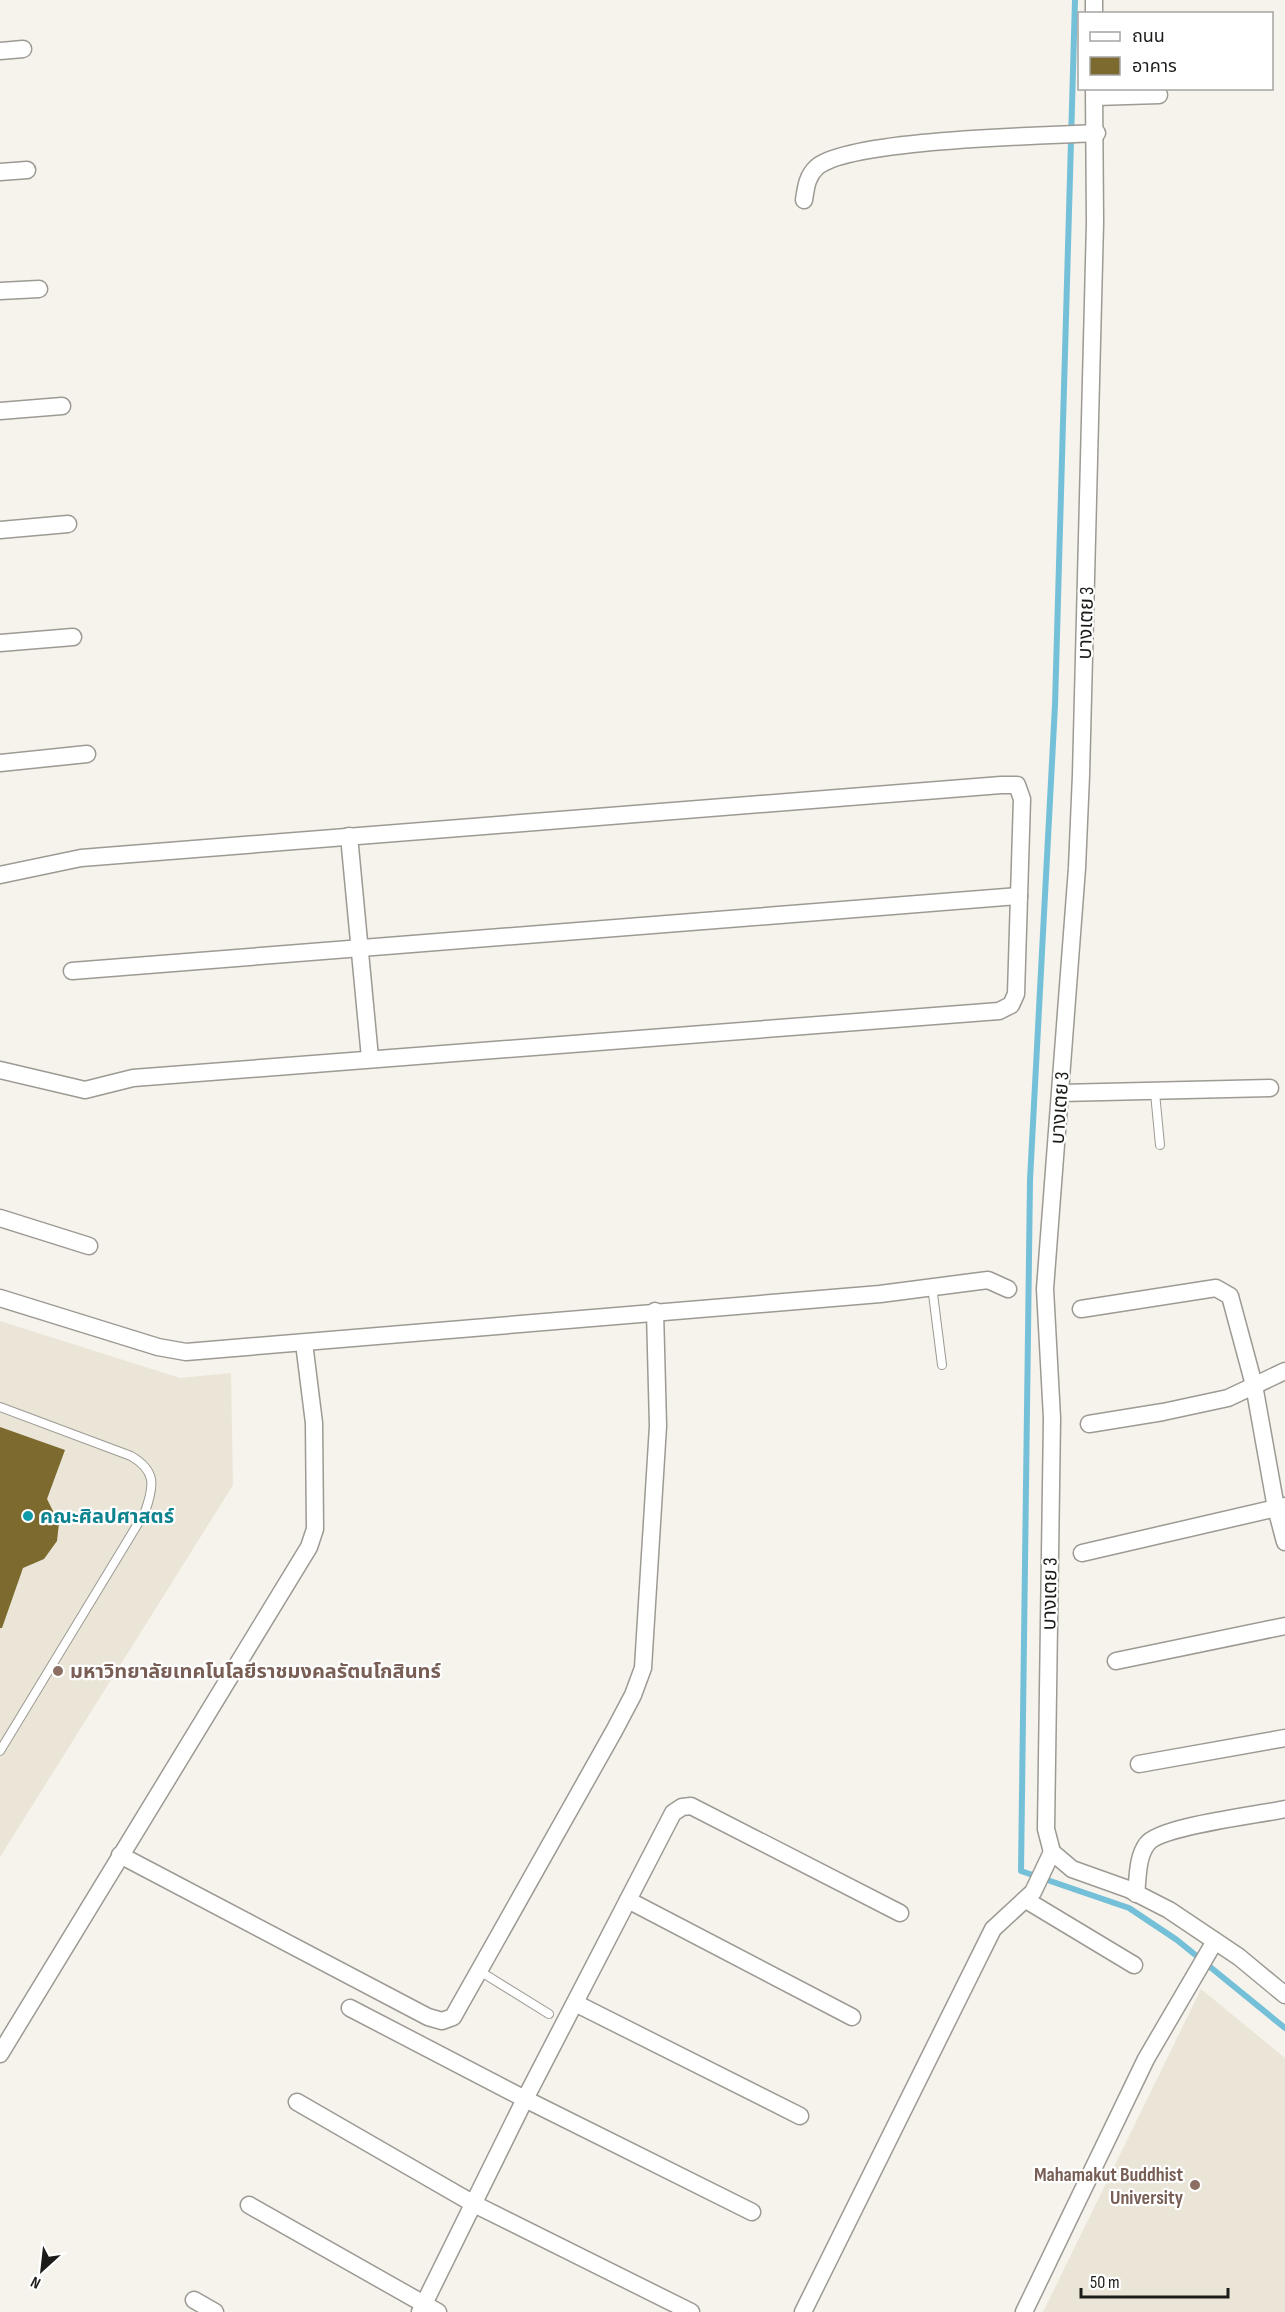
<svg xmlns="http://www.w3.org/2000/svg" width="1285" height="2312" font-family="'Sofia Sans Condensed','Noto Sans Thai',sans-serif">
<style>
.built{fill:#eae5d7}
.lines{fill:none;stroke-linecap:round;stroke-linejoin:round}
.stream{stroke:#75c0d9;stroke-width:6}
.building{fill:#7d6a2f}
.lane-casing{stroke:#9c9a93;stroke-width:10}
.street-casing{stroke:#9c9a93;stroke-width:19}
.lane{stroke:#fff;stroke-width:8}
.street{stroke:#fff;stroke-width:16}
.culture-dot{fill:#0f9aa8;stroke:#fff;stroke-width:2}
.education-dot{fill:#8d6e63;stroke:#fff;stroke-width:2}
.labels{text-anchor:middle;stroke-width:4.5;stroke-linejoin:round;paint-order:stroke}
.street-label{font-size:20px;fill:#1c1c19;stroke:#fff}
.culture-label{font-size:20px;font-weight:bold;fill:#0d838f;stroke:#fff;text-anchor:start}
.education-label{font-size:20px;font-weight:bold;fill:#785e54;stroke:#fff;text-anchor:start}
</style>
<rect width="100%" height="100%" fill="#f5f3eb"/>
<g class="built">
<polygon points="0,1321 180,1378 231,1373 233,1485 0,1857"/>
<polygon points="1201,1989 1285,2058 1285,2312 1043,2312"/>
</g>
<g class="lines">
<polyline class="stream" points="1075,0 1055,705 1030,1180 1021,1871 1129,1908 1177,1940 1285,2028"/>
</g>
<polygon class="building" points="0,1427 65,1450 47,1499 59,1523 57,1541 44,1559 23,1568 2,1628 0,1628"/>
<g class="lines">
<defs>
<g id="lane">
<polyline points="1155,1093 1160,1145"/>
<polyline points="932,1286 942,1365"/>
<path d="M0,1407L131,1456C157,1471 154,1486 145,1512L0,1751"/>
<polyline points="478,1970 549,2014"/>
</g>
<g id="street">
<polyline points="1094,0 1094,14"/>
<polyline points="0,51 23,49"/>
<polyline points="1094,88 1095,223 1081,775 1077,868 1045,1289 1052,1418 1046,1829 1052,1852 1072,1869 1128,1889 1169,1910 1239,1957 1285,1995"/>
<polyline points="1095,97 1159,95"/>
<polyline points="0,172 27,170"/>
<path d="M804,200C806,187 807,176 817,167C850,139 1045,136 1097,133"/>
<polyline points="0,291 39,289"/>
<polyline points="0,411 62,406"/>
<polyline points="0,530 68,524"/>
<polyline points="0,643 73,637"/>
<polyline points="0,763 87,754"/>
<polyline points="349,836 370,1058"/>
<polyline points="0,875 81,858 1001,785 1017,785 1022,799 1016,994 1011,1005 999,1011 133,1078 85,1090 0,1070"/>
<polyline points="72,971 1019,896"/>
<polyline points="1061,1093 1270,1088"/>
<polyline points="0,1218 89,1246"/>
<polyline points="0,1298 158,1347 186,1352 880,1294 988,1280 1008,1289"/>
<polyline points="1081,1309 1216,1288 1230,1296 1254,1385 1276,1508 1285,1542"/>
<polyline points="1089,1424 1163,1412 1228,1398 1285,1371"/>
<polyline points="1082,1553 1285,1506"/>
<polyline points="1116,1661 1285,1626"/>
<polyline points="1139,1764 1285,1738"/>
<polyline points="120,1855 428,2017 442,2021 453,2017 614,1731 633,1695 643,1668 658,1426 655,1311"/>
<path d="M1136,1894C1138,1878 1137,1857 1147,1844C1160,1826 1259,1815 1285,1809"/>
<polyline points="628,1900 852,2017"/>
<polyline points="1026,1900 1134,1965"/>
<polyline points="575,2003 800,2116"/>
<polyline points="350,2008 525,2099 752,2212"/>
<polyline points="0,2054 309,1547 315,1529 314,1423 304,1343"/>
<polyline points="297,2102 474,2204 691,2312"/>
<polyline points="249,2205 438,2312"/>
<polyline points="194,2300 215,2312"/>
<polyline points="420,2312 525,2099 673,1813 682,1807 691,1806 900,1913"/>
<polyline points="803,2312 993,1929 1033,1892 1052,1852"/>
<polyline points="1024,2312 1146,2059 1215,1941"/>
</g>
</defs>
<use href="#lane" class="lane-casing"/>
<use href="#street" class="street-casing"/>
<use href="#lane" class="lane"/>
<use href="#street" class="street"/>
</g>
<circle class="culture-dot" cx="28" cy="1516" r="6"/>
<g class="education-dot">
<circle cx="58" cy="1671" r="6"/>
<circle cx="1195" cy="2185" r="6"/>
</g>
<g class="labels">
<g class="street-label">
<text transform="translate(1085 623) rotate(-88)" y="7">บางเตย 3</text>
<text transform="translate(1059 1108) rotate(-86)" y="7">บางเตย 3</text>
<text transform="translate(1049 1594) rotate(-89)" y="7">บางเตย 3</text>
</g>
<g class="culture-label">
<text x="40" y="1523">คณะศิลปศาสตร์</text>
</g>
<g class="education-label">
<text x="70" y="1678">มหาวิทยาลัยเทคโนโลยีราชมงคลรัตนโกสินทร์</text>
<text x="1183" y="2181" text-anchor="end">Mahamakut Buddhist<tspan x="1183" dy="23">University</tspan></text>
</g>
</g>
<rect x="1078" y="12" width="195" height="78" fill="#ffffff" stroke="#a4a4a3" stroke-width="1.5"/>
<rect x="1090" y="32" width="30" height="9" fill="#ffffff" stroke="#a4a4a3" stroke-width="1.5"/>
<text x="1132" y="42" font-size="18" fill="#1c1c19">ถนน</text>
<rect x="1090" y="57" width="30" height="18" fill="#7d6a2f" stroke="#a4a4a3" stroke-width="1.5"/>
<text x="1132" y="72" font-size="18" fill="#1c1c19">อาคาร</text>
<g transform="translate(42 2270) rotate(207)" stroke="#ffffff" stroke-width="4.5" paint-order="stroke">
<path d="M0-4.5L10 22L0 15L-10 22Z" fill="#1c1c19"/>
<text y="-9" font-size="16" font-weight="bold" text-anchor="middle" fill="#1c1c19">N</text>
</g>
<path d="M1081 2288v9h147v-9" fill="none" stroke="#1c1c19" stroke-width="3"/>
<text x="1090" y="2288" font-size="18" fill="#1c1c19" stroke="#ffffff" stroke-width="4.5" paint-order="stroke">50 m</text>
</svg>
